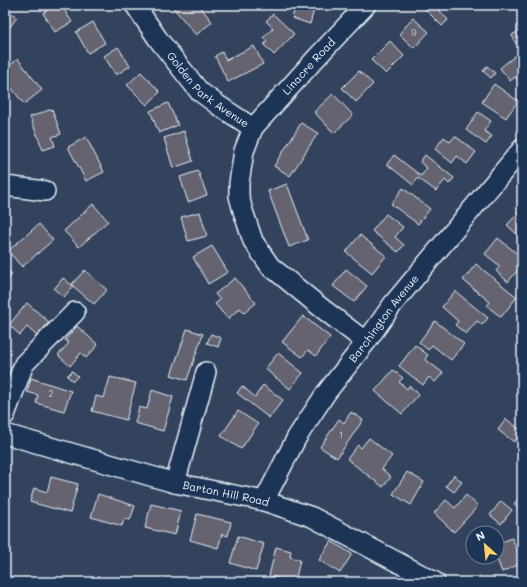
<svg xmlns="http://www.w3.org/2000/svg" width="527" height="587" font-family="Mali,sans-serif">
<style>
.building{fill:#65636f;stroke:#e8f1f8}
.lines{fill:none;stroke-linecap:round;stroke-linejoin:round}
.minor-casing{stroke:#e8f1f8;stroke-width:22}
.minor{stroke:#1d3557;stroke-width:19}
.labels{text-anchor:middle;stroke-width:3.5;stroke-linejoin:round;paint-order:stroke}
.number-label{font-size:9px;fill:#c7ced6}
.street-label{font-size:11px;fill:#e8f1f8;stroke:#1d3557}
</style>
<rect width="100%" height="100%" fill="#33435e"/>
<filter id="ink" filterUnits="userSpaceOnUse"><feTurbulence type="fractalNoise" baseFrequency=".025" numOctaves="2"/><feDisplacementMap in="SourceGraphic" scale="8" xChannelSelector="R" yChannelSelector="G"/><feConvolveMatrix kernelMatrix="1 2 1 2 8 2 1 2 1" color-interpolation-filters="sRGB"/></filter>
<g filter="url(#ink)">
<g class="building">
<polygon points="55,5 61,5 72,22 55,32 43,13"/>
<polygon points="171,5 199,5 212,22 196,35"/>
<polygon points="296,5 322,5 321,8 315,6 310,24 292,18"/>
<polygon points="421,5 446,5 440,11 448,20 442,26"/>
<polygon points="5,8 17,17 10,27 5,24"/>
<polygon points="273,14 294,34 274,55 264,45 267,41 263,38 273,28 266,21"/>
<polygon points="413,18 429,32 414,48 399,34"/>
<polygon points="93,22 105,43 88,53 76,32"/>
<polygon points="517,32 522,41 516,44 512,35"/>
<polygon points="390,41 404,56 386,74 371,60"/>
<polygon points="254,46 263,64 228,82 215,56 222,52 226,60"/>
<polygon points="118,47 130,66 116,75 104,56"/>
<polygon points="521,51 522,52 522,85 515,77 510,81 500,68"/>
<polygon points="18,59 42,90 24,104 5,80 5,69"/>
<polygon points="487,66 495,73 491,78 483,71"/>
<polygon points="359,71 373,84 356,102 342,88"/>
<polygon points="141,72 160,92 147,105 127,85"/>
<polygon points="494,84 518,101 506,118 482,102"/>
<polygon points="333,94 353,115 334,133 314,112"/>
<polygon points="168,103 178,125 159,133 150,111"/>
<polygon points="52,109 61,134 52,137 55,146 43,150 30,117"/>
<polygon points="478,112 491,121 484,131 492,136 486,144 466,130"/>
<polygon points="301,123 318,133 290,176 274,166"/>
<polygon points="184,131 193,161 173,168 164,138"/>
<polygon points="455,136 476,152 467,164 457,156 452,163 435,149 444,137 450,142"/>
<polygon points="86,137 104,172 86,181 68,147"/>
<polygon points="394,155 421,176 427,168 420,162 425,155 454,178 449,184 445,180 436,191 418,178 413,185 387,164"/>
<polygon points="198,171 207,195 188,202 180,177"/>
<polygon points="287,184 308,240 289,247 268,191"/>
<polygon points="403,188 430,209 418,224 391,204"/>
<polygon points="93,204 108,221 79,247 64,231"/>
<polygon points="520,211 522,213 522,239 507,225"/>
<polygon points="200,212 207,236 188,241 181,217"/>
<polygon points="386,214 403,227 395,237 404,245 398,252 372,231"/>
<polygon points="39,224 53,240 22,267 8,251"/>
<polygon points="360,235 386,256 372,273 346,252"/>
<polygon points="498,238 522,258 522,265 508,282 496,271 500,266 485,254"/>
<polygon points="212,246 228,272 208,284 193,257"/>
<polygon points="476,264 517,297 501,317 487,306 490,302 463,280"/>
<polygon points="5,269 12,274 5,284"/>
<polygon points="346,269 367,286 354,302 333,286"/>
<polygon points="85,270 107,290 94,304 73,286 72,284"/>
<polygon points="63,278 73,286 64,297 54,289"/>
<polygon points="235,278 256,303 244,313 240,308 228,319 215,304 220,300 215,294"/>
<polygon points="455,291 488,318 482,325 477,321 466,334 455,325 458,321 442,307"/>
<polygon points="27,303 49,322 37,336 27,327 20,335 9,325"/>
<polygon points="303,316 330,337 316,356 308,350 302,357 282,342"/>
<polygon points="435,321 464,344 451,360 432,345 428,350 419,342"/>
<polygon points="77,326 98,345 86,358 81,353 70,366 58,355 69,343 65,340"/>
<polygon points="187,329 203,334 187,380 171,375"/>
<polygon points="211,334 221,338 218,347 207,343"/>
<polygon points="415,345 428,355 425,359 443,373 435,382 429,377 423,385 399,366"/>
<polygon points="278,353 303,373 290,389 265,369"/>
<polygon points="393,370 403,378 399,382 407,389 409,386 419,394 402,414 375,391"/>
<polygon points="72,371 78,376 73,381 67,376"/>
<polygon points="110,377 136,383 126,420 92,411 96,396 104,398"/>
<polygon points="31,378 71,391 64,411 36,403 38,395 27,392"/>
<polygon points="263,385 283,400 269,418 237,393 242,386 255,397"/>
<polygon points="152,390 173,397 163,431 135,423 139,407 147,409"/>
<polygon points="238,411 258,424 241,449 221,436"/>
<polygon points="351,412 363,420 337,458 320,447 339,419 344,423"/>
<polygon points="506,419 522,431 514,442 498,430"/>
<polygon points="369,438 392,456 382,469 391,477 383,487 347,459 358,445 361,448"/>
<polygon points="407,472 424,482 411,505 393,494"/>
<polygon points="454,475 462,482 454,492 446,486"/>
<polygon points="51,477 78,484 70,513 30,502 34,488 47,492"/>
<polygon points="98,494 135,506 130,520 124,519 122,526 91,517"/>
<polygon points="522,494 522,510 514,504"/>
<polygon points="466,495 478,506 454,532 434,513 446,500 455,508"/>
<polygon points="501,501 512,510 501,524 490,515"/>
<polygon points="151,504 181,511 175,535 145,528"/>
<polygon points="197,514 231,522 228,536 222,534 218,548 190,540"/>
<polygon points="238,536 264,544 256,571 230,563"/>
<polygon points="512,538 522,561 522,563 502,572 496,557 497,557 497,544"/>
<polygon points="331,541 352,554 340,573 319,560"/>
<polygon points="276,547 291,551 290,557 300,560 295,582 269,576"/>
</g>
<g class="lines">
<defs>
<g id="minor">
<path id="s1" d="M135,5L158,39L199,91L218,105L253,128L244,151L239,183V196L243,211L253,241L270,266L319,306L366,342"/>
<path id="s2" d="M253,128L318,56L366,5"/>
<polyline points="5,186 45,191"/>
<polyline points="5,415 24,364 75,312"/>
<path id="s3" d="M5,434L175,483L264,501L312,517L435,582"/>
<polyline points="175,483 206,372"/>
<path id="s4" d="M264,501L297,437L326,393L366,342L393,304L522,149"/>
</g>
</defs>
<use href="#minor" class="minor-casing"/>
<use href="#minor" class="minor"/>
</g>
</g>
<g class="labels">
<g class="number-label">
<text x="414" y="36">9</text>
<text x="51" y="397">2</text>
<text x="341" y="438">1</text>
</g>
<g class="street-label">
<text dy="4" stroke="none"><textPath href="#s2" startOffset="83">Linacre Road</textPath></text>
<text dy="4" stroke="none"><textPath href="#s1" startOffset="113">Golden Park Avenue</textPath></text>
<text dy="4" stroke="none"><textPath href="#s4" startOffset="219">Barchington Avenue</textPath></text>
<text dy="4" stroke="none"><textPath href="#s3" startOffset="229">Barton Hill Road</textPath></text>
</g>
</g>
<rect width="527" height="587" fill="none" stroke="#1d3557" stroke-width="20"/>
<rect x="10" y="10" width="507" height="567" fill="none" stroke="#e8f1f8" stroke-width="1.5" filter="url(#ink)"/>
<g transform="translate(485 545) rotate(333)"><circle r="19" fill="#1d3557" stroke="#6e8097"/>
<path d="M0-3L7 15L0 10L-7 15Z" fill="#ffd166"/>
<text y="-6" font-size="11" font-weight="bold" text-anchor="middle" fill="#e8f1f8">N</text>
</g>
</svg>
